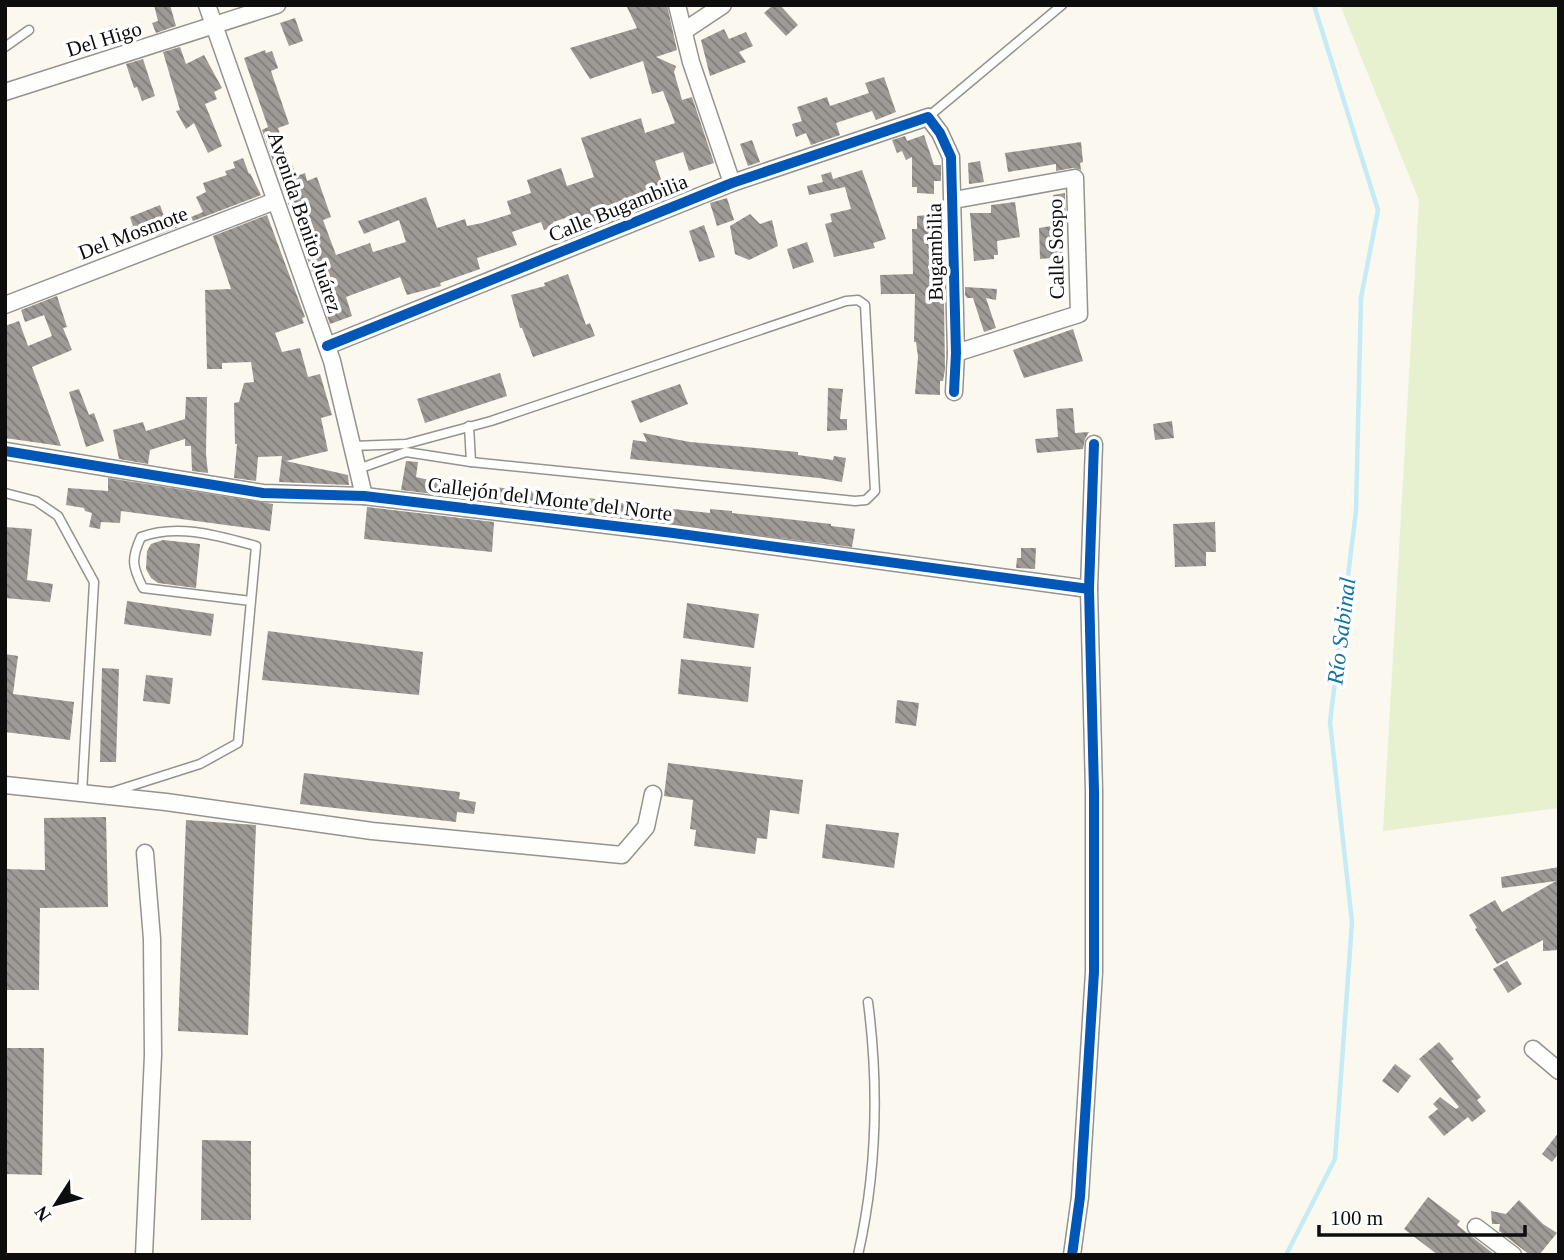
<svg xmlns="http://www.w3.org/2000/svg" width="1564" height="1260" font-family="'Times New Roman',serif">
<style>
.grass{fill:#e7f1cf}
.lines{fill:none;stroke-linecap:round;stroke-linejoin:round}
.stream{stroke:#c5ebf6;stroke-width:4.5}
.building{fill:url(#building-back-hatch)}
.lane-casing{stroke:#94938f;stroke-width:11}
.street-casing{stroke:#94938f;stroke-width:19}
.lane{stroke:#fefefd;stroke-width:8}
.street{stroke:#fefefd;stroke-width:16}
.cycleway-casing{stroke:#fff;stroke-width:15}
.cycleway{stroke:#0057b8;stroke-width:10}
.labels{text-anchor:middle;stroke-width:7;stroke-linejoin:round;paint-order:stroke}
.street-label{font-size:21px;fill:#0d0d0d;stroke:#fff}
.water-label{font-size:23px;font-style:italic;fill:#1074a4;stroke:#fff}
</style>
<defs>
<pattern id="building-back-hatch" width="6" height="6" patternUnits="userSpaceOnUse" patternTransform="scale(1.75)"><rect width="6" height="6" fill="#9e9a96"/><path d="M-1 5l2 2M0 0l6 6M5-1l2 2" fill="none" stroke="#7f7c79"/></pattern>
</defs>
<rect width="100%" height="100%" fill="#fbf8f0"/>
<polygon class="grass" points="1340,5 1559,5 1559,808 1383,831 1419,200"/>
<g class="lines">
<polyline class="stream" points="1286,1255 1335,1159 1352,922 1330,722 1356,511 1361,298 1378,210 1314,5"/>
</g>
<g class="building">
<polygon points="154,5 170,5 176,26 156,33 152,23 158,21"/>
<polygon points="626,5 667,5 677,50 656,57 676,66 674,72 682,100 692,97 714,163 689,171 683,152 655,161 667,198 580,230 575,215 553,222 554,227 544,230 541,222 512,232 517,245 477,258 480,269 440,283 441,286 407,295 400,277 346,297 352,316 330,324 302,243 309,240 299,209 291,212 262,130 268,127 244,58 265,50 266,53 272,51 278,68 271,71 289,124 278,128 291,166 292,165 297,176 305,173 307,181 317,177 331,217 323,220 336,255 370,243 373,252 406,242 399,220 364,234 358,221 426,197 437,228 465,219 467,226 482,223 511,214 507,201 531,193 527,180 561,168 567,186 594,177 581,138 641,118 645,133 675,123 663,91 652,94 643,61 590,79 570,48 637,28"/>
<polygon points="773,5 780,5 798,25 786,36 764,13"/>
<polygon points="295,18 303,41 289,46 280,23"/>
<polygon points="724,29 729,39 746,32 753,46 739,52 746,62 710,76 701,40"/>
<polygon points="180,47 186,64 204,55 222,88 214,92 217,99 205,104 222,146 208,153 194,123 186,129 176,111 180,110 163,52"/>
<polygon points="143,59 155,96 142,101 137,87 134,88 126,64"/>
<polygon points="884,77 896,112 876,120 872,111 836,123 840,135 811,145 806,133 796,137 792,124 802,121 797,107 827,97 830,106 869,93 865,83"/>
<polygon points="924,135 934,165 941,165 941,181 934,181 934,194 917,193 917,187 912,187 912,157 906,160 902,151 897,153 892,140 905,136 907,141"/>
<polygon points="752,140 760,162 748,166 740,144"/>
<polygon points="1081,142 1083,162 1080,163 1081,170 1073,168 1056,171 1056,164 1008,172 1005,153"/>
<polygon points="243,158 249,174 250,173 261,195 193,221 191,217 203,212 196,197 206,192 203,183 227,175 225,171 235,168 233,162"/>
<polygon points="980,161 984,182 969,184 968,163"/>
<polygon points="862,170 886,239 873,243 875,248 834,257 825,224 832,222 830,214 851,209 845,187 809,195 807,186 823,182 821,175 831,172 833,179"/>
<polygon points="1065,193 1066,225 1061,225 1063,257 1040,259 1039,228 1057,225 1053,195"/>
<polygon points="727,198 734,220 717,226 710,203"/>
<polygon points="1015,202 1020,237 997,241 998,255 994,255 994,259 974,261 970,213 991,213 991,205"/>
<polygon points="160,205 164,216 179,210 185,224 156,236 155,233 120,248 115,235 133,226 130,217"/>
<polygon points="750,214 760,224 772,220 778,246 749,260 735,254 730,226"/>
<polygon points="938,214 938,238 943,238 945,369 943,381 940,381 940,395 915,394 918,357 916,342 914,342 915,294 881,294 880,275 913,274 912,229 917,229 917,216"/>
<polygon points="267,215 305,317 302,318 304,323 275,333 282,352 300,348 308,377 320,374 332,415 321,418 328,451 286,461 348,475 349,485 279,482 282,456 258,457 256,481 234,478 237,444 235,444 234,403 239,402 244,383 254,382 251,362 222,363 222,369 207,369 205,290 231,289 213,236"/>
<polygon points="704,225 715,257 699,262 689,231"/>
<polygon points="807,242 814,262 793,269 787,249"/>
<polygon points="568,274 586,325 590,323 595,336 533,357 522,328 520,328 511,295 545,286 544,283"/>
<polygon points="965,287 997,289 996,300 986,298 996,328 984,332 973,298 967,298 965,295"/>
<polygon points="57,296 67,327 63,328 72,350 32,367 61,446 5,438 5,326 19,321 28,346 52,336 44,315 25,322 21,310"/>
<polygon points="1073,329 1083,361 1024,378 1013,350"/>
<polygon points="500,373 507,396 425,423 417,399"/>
<polygon points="680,384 688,404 640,423 631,401"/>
<polygon points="828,388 843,389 840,419 847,419 847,430 827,431"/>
<polygon points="79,389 89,415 94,413 104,441 86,447 69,392"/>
<polygon points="186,397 207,397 206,454 208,473 192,471 191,446 185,446 185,439 150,450 148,464 119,459 113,430 143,422 146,431 185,419"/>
<polygon points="1073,408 1075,433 1089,432 1085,439 1083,449 1037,453 1035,439 1058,437 1056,409"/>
<polygon points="1172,421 1174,438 1155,440 1153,424"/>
<polygon points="643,433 690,442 798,452 798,455 833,460 834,456 846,458 842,482 819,478 630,459 633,440 647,442"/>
<polygon points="406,461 418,462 416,477 429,480 567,495 645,506 710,513 710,509 732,511 732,513 831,524 831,526 855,529 852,547 401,490"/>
<polygon points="108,478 273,504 270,531 121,511 120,523 101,522 100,529 89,527 92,513 85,511 84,508 66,505 68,488 108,491"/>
<polygon points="367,507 494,522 492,552 364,539"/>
<polygon points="1215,522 1216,552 1206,552 1206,566 1175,567 1173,524"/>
<polygon points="5,527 32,529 27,580 53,584 50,602 5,598"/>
<polygon points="163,540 200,544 196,588 158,583 151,578 146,569 147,551 151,544"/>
<polygon points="1021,548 1036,548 1035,569 1016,568 1017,558 1021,558"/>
<polygon points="127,601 214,614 211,636 124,624"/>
<polygon points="687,603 759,614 754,648 683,638"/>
<polygon points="268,631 423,652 419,695 262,680"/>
<polygon points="5,654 18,656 13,694 74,702 70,740 5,732"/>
<polygon points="681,659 751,667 748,702 678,694"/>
<polygon points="102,668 119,669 116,762 100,762"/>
<polygon points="146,675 173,678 170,704 143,701"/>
<polygon points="897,700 919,703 916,726 895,723"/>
<polygon points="668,763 803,780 799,814 770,810 767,839 757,838 755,854 694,846 696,830 690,829 693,800 664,796"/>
<polygon points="304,773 460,792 459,799 476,802 474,814 457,812 456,822 300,804"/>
<polygon points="106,817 108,907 40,908 39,990 5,990 5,869 45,870 44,818"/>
<polygon points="186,820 256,825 248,1035 178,1031"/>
<polygon points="826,824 899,833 894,868 822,858"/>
<polygon points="1559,867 1559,950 1543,951 1543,940 1497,964 1475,929 1477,928 1469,915 1495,900 1502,912 1556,881 1502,888 1501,877"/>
<polygon points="1507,961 1522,984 1508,993 1493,969"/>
<polygon points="1439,1042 1454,1059 1451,1061 1481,1097 1477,1100 1486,1111 1472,1122 1468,1117 1444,1136 1428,1117 1438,1109 1433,1104 1440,1097 1456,1109 1459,1107 1419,1059"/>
<polygon points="5,1048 44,1048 42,1175 5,1174"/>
<polygon points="1395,1064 1411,1076 1398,1093 1382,1081"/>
<polygon points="1559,1132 1559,1153 1552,1162 1542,1154"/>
<polygon points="202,1140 251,1141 251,1220 201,1220"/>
<polygon points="1428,1197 1460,1221 1457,1225 1495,1255 1438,1255 1404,1229"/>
<polygon points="1519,1200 1543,1224 1557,1233 1539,1255 1530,1255 1499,1231 1500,1224 1492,1224 1491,1211 1506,1214"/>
</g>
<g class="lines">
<defs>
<g id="lane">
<polyline points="5,47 29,30"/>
<polyline points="928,117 1062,5"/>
<polyline points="469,426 471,462"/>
<polyline points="353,446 406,444 491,421 846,301 858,300 865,305 875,491 866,500 855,501 471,462 406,452 358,469"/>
<polyline points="5,493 36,501 58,516 94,582 82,793"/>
<path d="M112,792L200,764L238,743L256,546C219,536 178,523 141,537C131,559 132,566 143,588L251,601"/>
<path d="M858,1255C877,1171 879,1087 868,1002"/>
</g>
<g id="street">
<polyline points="207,5 332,361 364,496"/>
<polyline points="677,5 691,62 732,183"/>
<polyline points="684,31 723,5"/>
<polyline points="5,92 277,5"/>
<polyline points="954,200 1075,178 1079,314 956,353"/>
<polyline points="5,305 275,201"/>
<polyline points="327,346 732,183 928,117 940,133 951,157 956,353 954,392"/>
<polyline points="5,451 263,493 364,496 673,533 1089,589"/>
<polyline points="5,785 166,802 372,831 622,855 646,827 653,794"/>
<polyline points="1533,1049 1559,1071"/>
<polyline points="1476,1227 1513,1255"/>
<polyline points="144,1255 153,1055 152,939 145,853"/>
<polyline points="1072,1255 1080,1197 1094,972 1094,791 1089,589 1094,444"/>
</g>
</defs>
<use href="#lane" class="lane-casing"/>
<use href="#street" class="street-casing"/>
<use href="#lane" class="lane"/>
<use href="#street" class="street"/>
<defs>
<g id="cycleway">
<polyline points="327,346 732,183 928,117 940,133 951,157 956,353 954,392"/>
<polyline points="5,451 263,493 364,496 673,533 1089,589"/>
<polyline points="1072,1255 1080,1197 1094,972 1094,791 1089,589 1094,444"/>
</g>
</defs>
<use href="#cycleway" class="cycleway-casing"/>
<use href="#cycleway" class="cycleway"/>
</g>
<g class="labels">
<g class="street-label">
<text transform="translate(104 39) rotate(-17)" y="7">Del Higo</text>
<text transform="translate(618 208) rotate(-22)" y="7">Calle Bugambilia</text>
<text transform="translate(305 222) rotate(71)" y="7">Avenida Benito Juárez</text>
<text transform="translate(133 233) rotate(-21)" y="7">Del Mosmote</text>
<text transform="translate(1056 249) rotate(-91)" y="7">Calle Sospo</text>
<text transform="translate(935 252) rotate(-91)" y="7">Bugambilia</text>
<text transform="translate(550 499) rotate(7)" y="7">Callejón del Monte del Norte</text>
</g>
<g class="water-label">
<text transform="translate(1341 631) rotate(-83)" y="8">Río Sabinal</text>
</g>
</g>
<rect width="1564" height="1260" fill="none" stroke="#0d0d0d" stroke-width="14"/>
<g transform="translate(56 1204) rotate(234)" stroke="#ffffff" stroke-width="5" paint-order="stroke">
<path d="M0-5L12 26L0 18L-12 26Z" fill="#0d0d0d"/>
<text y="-10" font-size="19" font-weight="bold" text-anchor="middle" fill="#0d0d0d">N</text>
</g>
<path d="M1319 1225v10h206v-10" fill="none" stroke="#0d0d0d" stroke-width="3.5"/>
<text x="1330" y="1225" font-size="21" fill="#0d0d0d" stroke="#ffffff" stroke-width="5" paint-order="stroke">100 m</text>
</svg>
